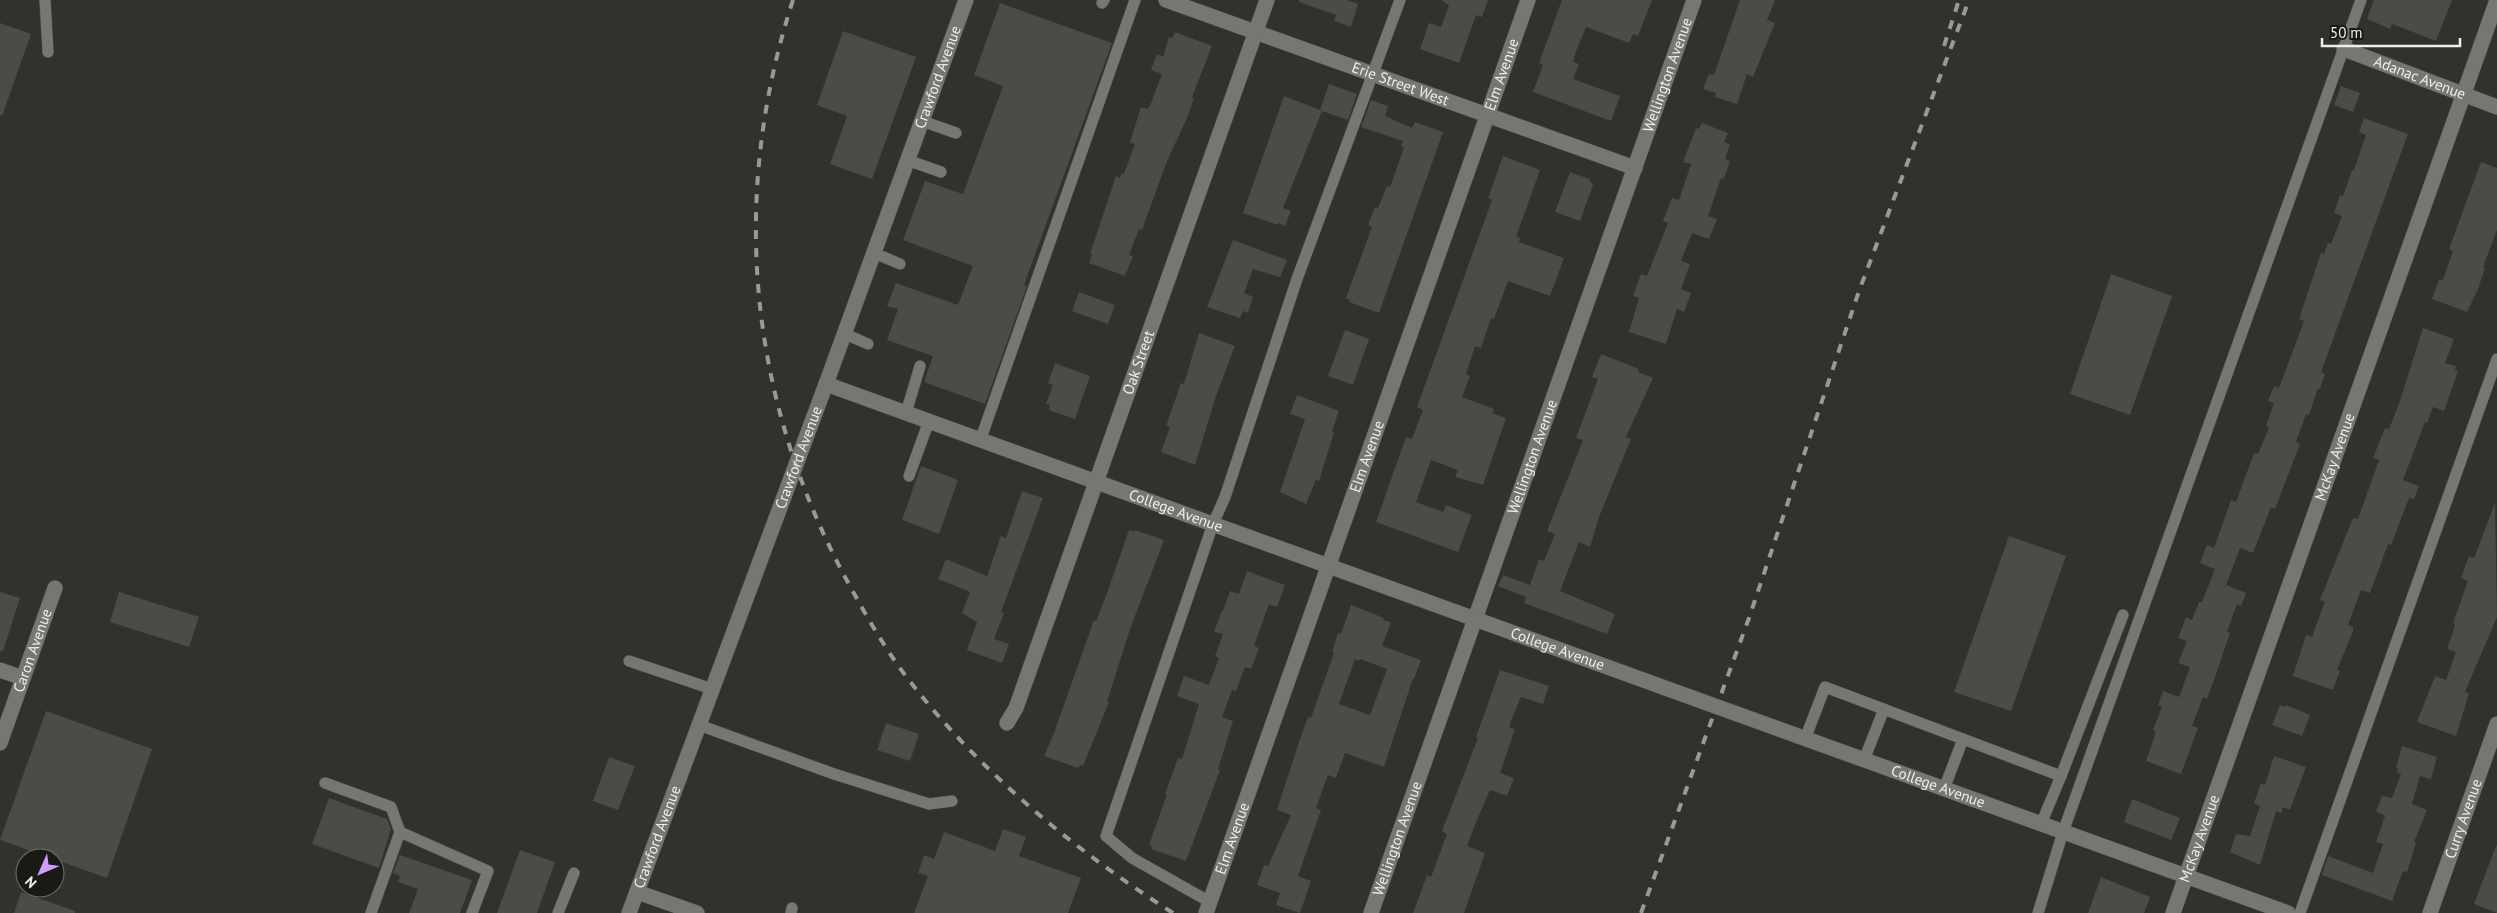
<svg xmlns="http://www.w3.org/2000/svg" width="2497" height="913" font-family="'PT Sans',sans-serif">
<style>
.building{fill:#4c4b46;fill-rule:evenodd}
.lines{fill:none;stroke-linecap:round;stroke-linejoin:round}
.lane-casing{stroke:#4d4c48;stroke-width:12}
.street-casing{stroke:#4d4c48;stroke-width:16}
.secondary-casing{stroke:#4d4c48;stroke-width:16}
.lane{stroke:#787670;stroke-width:11}
.street{stroke:#787670;stroke-width:15}
.secondary{stroke:#787670;stroke-width:15}
.rail{stroke:#9a9995;stroke-width:4;stroke-dasharray:9 9;stroke-linecap:butt}
.secondary-bridge-casing{stroke:#4d4c48;stroke-width:16;stroke-linecap:butt}
.secondary-bridge{stroke:#787670;stroke-width:15}
.labels{text-anchor:middle;stroke-width:4;stroke-linejoin:round;paint-order:stroke}
.street-label{font-size:15px;fill:#efeeeb;stroke:#191916}
</style>
<rect width="100%" height="100%" fill="#32312b"/>
<g class="building">
<polygon points="1299,0 1347,0 1358,4 1351,27 1334,21 1336,15 1299,2"/>
<polygon points="1441,0 1488,0 1482,17 1476,15 1459,63 1420,49 1429,23 1441,27 1449,5"/>
<polygon points="1562,0 1652,0 1638,36 1633,34 1629,43 1586,27 1575,54 1573,62 1579,64 1573,79 1620,96 1611,121 1533,92 1543,65 1539,63"/>
<polygon points="1740,0 1775,0 1767,20 1775,23 1753,77 1747,74 1737,104 1715,97 1716,93 1703,89 1709,74 1714,75"/>
<polygon points="2374,0 2452,0 2436,41 2392,24 2390,29 2367,19"/>
<polygon points="1000,3 1112,43 1024,285 1027,286 985,404 924,382 933,356 887,340 898,309 887,306 896,283 958,305 973,266 903,240 925,181 963,194 1003,86 974,75"/>
<polygon points="0,23 31,34 2,116 0,115"/>
<polygon points="843,31 916,57 872,179 830,164 847,116 817,105"/>
<polygon points="1175,32 1212,46 1192,97 1194,98 1187,118 1167,161 1142,230 1139,229 1129,255 1133,256 1125,276 1089,263 1092,254 1090,254 1116,176 1120,178 1122,173 1124,174 1135,144 1130,142 1141,107 1147,109 1150,106 1162,74 1151,70 1157,54 1163,57 1169,37 1172,38"/>
<polygon points="1329,84 1357,94 1348,120 1322,111 1283,208 1291,211 1285,226 1278,223 1278,225 1243,213 1284,96 1320,110"/>
<polygon points="2341,86 2360,93 2353,112 2334,105"/>
<polygon points="1371,100 1388,106 1385,116 1412,128 1415,122 1443,132 1379,313 1349,302 1350,300 1346,298 1372,227 1368,225 1375,207 1378,208 1387,186 1390,187 1404,148 1401,146 1403,141 1361,127"/>
<polygon points="2364,118 2408,134 2321,372 2325,374 2320,389 2318,388 2309,415 2306,414 2296,442 2300,444 2275,509 2271,507 2253,553 2240,548 2226,585 2246,593 2241,606 2237,604 2227,632 2230,633 2214,680 2207,699 2203,697 2192,726 2198,728 2181,774 2146,761 2156,732 2153,730 2162,707 2158,705 2163,691 2179,697 2190,667 2178,663 2187,641 2178,638 2186,617 2192,620 2199,602 2202,602 2215,569 2200,563 2207,545 2214,548 2231,500 2236,502 2254,453 2258,454 2269,428 2266,426 2274,403 2268,401 2274,386 2279,388 2304,321 2299,319 2321,253 2324,254 2328,243 2331,244 2342,216 2334,213 2340,195 2343,196 2352,170 2354,170 2366,135 2359,132"/>
<polygon points="1702,123 1728,133 1724,142 1730,144 1725,159 1730,161 1724,179 1721,178 1708,216 1717,219 1709,239 1692,233 1681,261 1690,264 1681,289 1691,293 1684,312 1677,309 1666,344 1629,332 1639,298 1633,296 1641,274 1647,276 1668,223 1663,221 1672,198 1679,200 1691,164 1683,162 1696,128 1699,129"/>
<polygon points="1503,156 1540,170 1516,237 1520,238 1519,242 1564,258 1550,296 1508,281 1494,319 1491,318 1481,348 1475,346 1466,374 1470,376 1462,397 1494,409 1492,413 1506,418 1483,485 1455,477 1458,470 1431,460 1416,502 1443,512 1446,505 1472,515 1458,552 1376,522 1406,437 1412,439 1423,410 1417,407 1492,200 1488,198"/>
<polygon points="2481,162 2497,168 2497,230 2483,267 2485,268 2478,289 2467,312 2432,299 2439,280 2443,280 2453,251 2449,249"/>
<polygon points="1570,172 1589,179 1593,185 1580,221 1555,212"/>
<polygon points="1233,240 1287,260 1280,277 1253,269 1244,293 1253,297 1248,313 1243,311 1240,318 1207,307"/>
<polygon points="2111,274 2172,296 2130,415 2070,394"/>
<polygon points="1079,292 1115,305 1108,324 1072,311"/>
<polygon points="2423,328 2454,339 2445,363 2456,366 2455,370 2458,371 2444,411 2433,407 2427,423 2425,422 2403,480 2419,486 2414,499 2409,498 2391,545 2388,544 2370,593 2361,590 2348,625 2353,627 2353,631 2337,670 2340,671 2333,690 2293,676 2306,635 2312,637 2323,607 2325,602 2320,600 2336,560 2353,518 2358,519 2379,460 2373,458 2385,428 2389,429 2400,401"/>
<polygon points="1345,330 1369,339 1353,385 1328,376"/>
<polygon points="1199,333 1235,346 1216,396 1195,465 1161,452 1170,427 1166,426 1181,383 1184,384"/>
<polygon points="1601,354 1639,369 1638,372 1653,378 1626,437 1631,439 1599,517 1590,547 1579,542 1560,591 1615,614 1607,634 1524,603 1526,597 1498,586 1503,575 1530,585 1539,559 1544,561 1555,534 1547,531 1583,440 1576,438 1598,379 1592,377"/>
<polygon points="1055,363 1090,376 1075,419 1049,410 1050,405 1046,404 1053,385 1048,383"/>
<polygon points="1297,395 1339,411 1332,431 1334,432 1319,481 1316,480 1306,504 1280,492 1305,419 1290,414"/>
<polygon points="921,466 958,480 939,534 902,520"/>
<polygon points="1022,491 1043,498 1001,612 1004,613 994,639 1009,644 1002,663 967,650 977,622 962,613 970,592 938,579 946,559 987,576 1001,536 1006,538"/>
<polygon points="2495,503 2497,617 2465,692 2469,693 2456,736 2417,722 2435,676 2446,680 2456,652 2447,649 2454,629 2455,624 2453,623 2468,581 2461,578 2469,556 2474,558"/>
<polygon points="1129,530 1135,532 1135,530 1164,540 1130,629 1107,702 1109,702 1083,766 1080,765 1078,768 1044,756 1054,733 1094,620 1096,621 1106,596"/>
<polygon points="2009,536 2066,556 2011,711 1954,692"/>
<polygon points="1247,571 1285,585 1277,607 1269,604 1254,646 1259,648 1251,669 1245,667 1236,691 1232,690 1222,717 1233,721 1218,769 1220,770 1186,861 1151,849 1152,846 1149,845 1167,794 1165,794 1178,758 1182,759 1199,704 1177,696 1184,676 1209,685 1219,658 1215,656 1223,634 1214,632 1222,610 1223,611 1230,591 1239,594"/>
<polygon points="0,592 20,598 3,651 0,651"/>
<polygon points="119,592 199,617 189,647 110,622"/>
<path d="M1351,605L1384,618L1383,620L1391,622L1382,646L1421,660L1414,679L1413,678L1384,767L1345,753L1336,778L1328,775L1316,808L1321,810L1298,876L1311,881L1300,913L1276,905L1280,893L1257,885L1264,865L1268,866L1291,815L1277,810L1299,742L1308,717L1311,718L1334,653L1332,652L1338,633L1341,634ZM1355,659L1359,661L1360,659L1387,669L1370,715L1339,704Z"/>
<polygon points="1500,670 1549,686 1543,704 1521,697 1510,723 1510,728 1515,729 1500,773 1514,778 1507,796 1490,790 1476,822 1467,846 1485,853 1464,913 1413,913 1427,875 1431,877 1447,834 1442,831 1478,738 1476,737"/>
<polygon points="2280,705 2285,707 2286,705 2310,715 2302,736 2272,725"/>
<polygon points="46,711 152,749 107,878 0,840"/>
<polygon points="886,723 919,734 910,761 877,750"/>
<polygon points="2402,746 2437,757 2431,779 2420,776 2412,804 2427,810 2414,842 2416,843 2407,872 2403,871 2392,901 2322,875 2328,856 2373,873 2383,844 2376,842 2385,816 2376,811 2382,796 2392,798 2401,774 2397,772 2398,769 2396,768"/>
<polygon points="2274,756 2306,767 2290,810 2283,807 2281,813 2276,811 2260,865 2230,852 2236,834 2250,836 2260,806 2254,803 2261,783 2265,785"/>
<polygon points="609,757 635,766 618,810 593,801"/>
<polygon points="329,798 387,819 391,829 379,868 312,844"/>
<polygon points="2132,799 2180,818 2171,840 2124,822"/>
<polygon points="1003,829 1026,837 1019,856 1081,878 1068,913 914,913 928,876 918,873 924,855 934,859 944,832 995,851"/>
<polygon points="2496,846 2497,846 2497,913 2474,904"/>
<polygon points="520,850 555,862 537,913 497,913"/>
<polygon points="400,855 472,880 460,913 409,913 418,889 398,882 400,876 393,873"/>
<polygon points="2101,877 2150,897 2144,913 2088,913"/>
<polygon points="21,892 75,911 75,913 14,913"/>
</g>
<g class="lines">
<defs>
<g id="lane">
<polyline points="45,0 48,52"/>
<polyline points="1102,3 1104,0"/>
<polyline points="922,121 956,133"/>
<polyline points="907,160 941,172"/>
<polyline points="874,253 900,264"/>
<polyline points="845,334 868,344"/>
<polyline points="906,413 920,366"/>
<polyline points="980,441 1135,0"/>
<polyline points="909,476 929,421"/>
<polyline points="629,661 712,689"/>
<polyline points="699,725 834,774 929,804 952,801"/>
<polyline points="1805,739 1825,687 2061,776 2041,824"/>
<polyline points="1864,760 1884,709"/>
<polyline points="2061,776 2123,615"/>
<polyline points="325,783 391,807 400,832 488,871 472,913"/>
<polyline points="1944,789 1963,739"/>
<polyline points="1210,902 1132,858 1106,836 1213,524 1225,497 1297,279 1400,0"/>
<polyline points="371,913 400,832"/>
<polyline points="558,913 574,873"/>
<polyline points="791,913 792,908"/>
<polyline points="2038,913 2063,832 2361,0"/>
<polyline points="2300,913 2497,359"/>
</g>
<g id="street">
<path id="s1" d="M1166,0L1635,168"/>
<path id="s2" d="M2344,49L2497,107"/>
<polyline points="0,670 23,678"/>
<path id="s3" d="M1007,723L1016,708L1267,0"/>
<path id="s4" d="M0,743L55,588"/>
<polyline points="637,892 697,913"/>
<path id="s5" d="M1206,913L1528,0"/>
<path id="s6" d="M1371,913L1694,0"/>
<path id="s7" d="M2173,913L2497,0"/>
<path id="s8" d="M2430,913L2497,724"/>
</g>
<g id="secondary">
<path id="s9" d="M826,384L1679,693"/>
<path id="s10" d="M1765,724L2288,913"/>
<path id="s11" d="M629,913L826,384L966,0"/>
</g>
</defs>
<use href="#lane" class="lane-casing"/>
<use href="#street" class="street-casing"/>
<use href="#secondary" class="secondary-casing"/>
<use href="#lane" class="lane"/>
<use href="#street" class="street"/>
<use href="#secondary" class="secondary"/>
<g class="rail">
<path d="M793,0C728,200 749,404 851,588C868,619 886,650 908,679C980,772 1074,850 1173,913"/>
<polyline points="1944,46 1959,0"/>
<polyline points="1641,913 1749,618 1859,291 1969,0"/>
</g>
<defs>
<polyline id="secondary-bridge" points="1679,693 1765,724"/>
</defs>
<use href="#secondary-bridge" class="secondary-bridge-casing"/>
<use href="#secondary-bridge" class="secondary-bridge"/>
</g>
<g class="labels">
<g class="street-label">
<text dy="5" stroke="none"><textPath href="#s5" startOffset="889">Elm Avenue</textPath></text>
<text dy="5" stroke="none"><textPath href="#s6" startOffset="889">Wellington Avenue</textPath></text>
<text dy="5" stroke="none"><textPath href="#s11" startOffset="891">Crawford Avenue</textPath></text>
<text dy="5" stroke="none"><textPath href="#s2" startOffset="81">Adanac Avenue</textPath></text>
<text dy="5" stroke="none"><textPath href="#s1" startOffset="249">Erie Street West</textPath></text>
<text dy="5" stroke="none"><textPath href="#s3" startOffset="384">Oak Street</textPath></text>
<text dy="5" stroke="none"><textPath href="#s5" startOffset="484">Elm Avenue</textPath></text>
<text dy="5" stroke="none"><textPath href="#s7" startOffset="484">McKay Avenue</textPath></text>
<text dy="5" stroke="none"><textPath href="#s11" startOffset="486">Crawford Avenue</textPath></text>
<text dy="5" stroke="none"><textPath href="#s6" startOffset="484">Wellington Avenue</textPath></text>
<text dy="5" stroke="none"><textPath href="#s9" startOffset="372">College Avenue</textPath></text>
<text dy="5" stroke="none"><textPath href="#s9" startOffset="778">College Avenue</textPath></text>
<text dy="5" stroke="none"><textPath href="#s4" startOffset="98">Caron Avenue</textPath></text>
<text dy="5" stroke="none"><textPath href="#s10" startOffset="184">College Avenue</textPath></text>
<text dy="5" stroke="none"><textPath href="#s8" startOffset="100">Curry Avenue</textPath></text>
<text dy="5" stroke="none"><textPath href="#s11" startOffset="81">Crawford Avenue</textPath></text>
<text dy="5" stroke="none"><textPath href="#s5" startOffset="79">Elm Avenue</textPath></text>
<text dy="5" stroke="none"><textPath href="#s6" startOffset="79">Wellington Avenue</textPath></text>
<text dy="5" stroke="none"><textPath href="#s7" startOffset="79">McKay Avenue</textPath></text>
</g>
</g>
<g transform="translate(40 873) rotate(225)"><circle r="24" fill="#191916" stroke="#6f6e6b"/>
<path d="M0-4L9 19L0 12L-9 19Z" fill="#cf9dff"/>
<text y="-8" font-size="14" font-weight="bold" text-anchor="middle" fill="#efeeeb">N</text>
</g>
<path d="M2322 38v8h138v-8" fill="none" stroke="#efeeeb" stroke-width="2.5"/>
<text x="2330" y="38" font-size="15" fill="#efeeeb" stroke="#191916" stroke-width="4" paint-order="stroke">50 m</text>
</svg>
